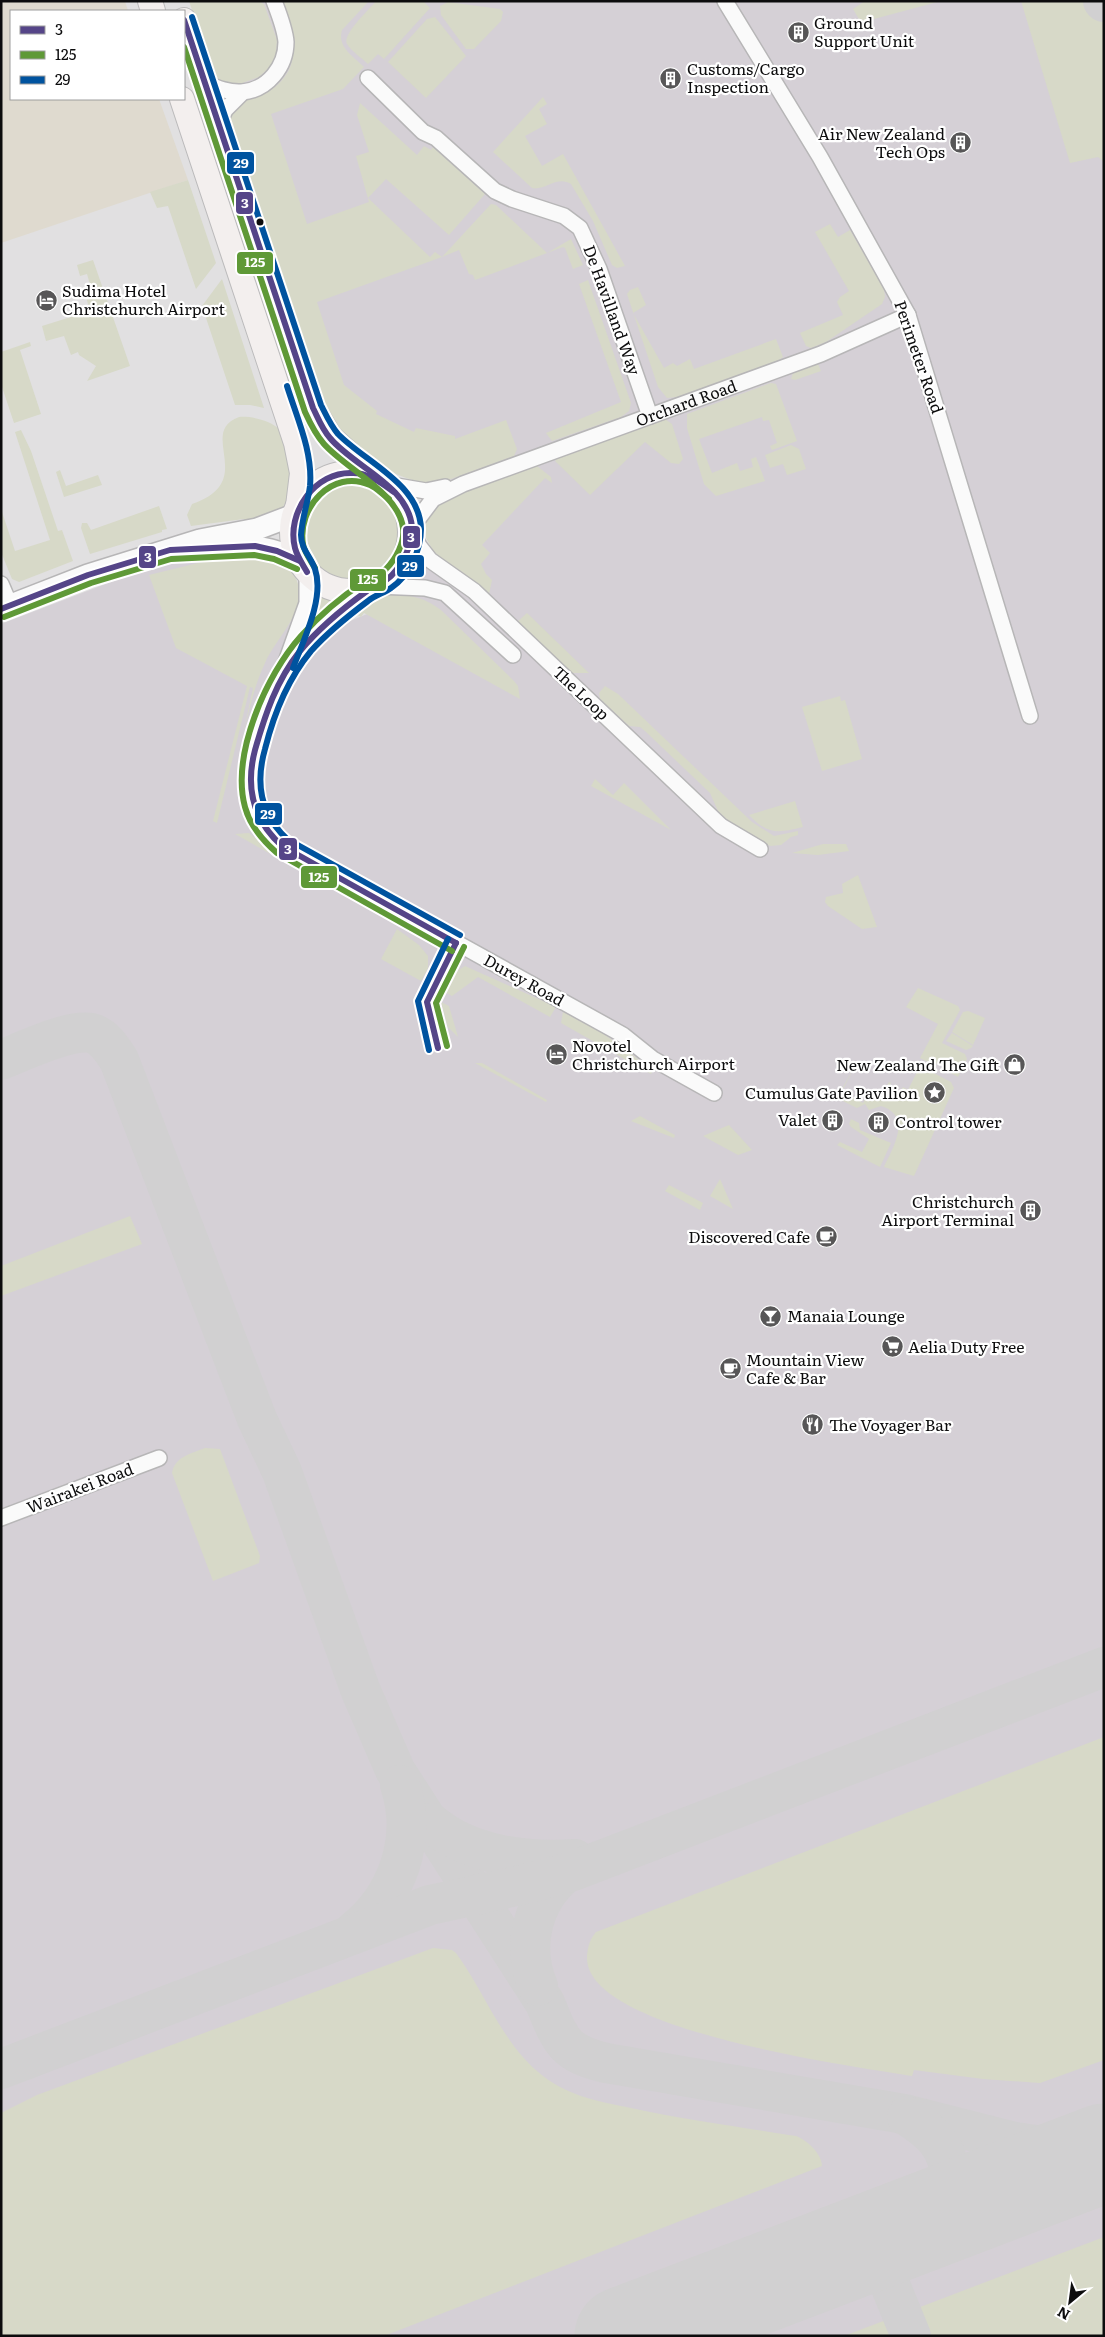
<svg xmlns="http://www.w3.org/2000/svg" width="1105" height="2337" font-family="Literata,serif">
<style>
.commercial{fill:#dfdacf}
.built{fill:#d5d0d6}
.green{fill:#d7d9c8}
.lines{fill:none;stroke-linecap:round;stroke-linejoin:round}
.taxiway{stroke:#d1d0d1;stroke-width:40}
.runway{stroke:#d1d0d1;stroke-width:99}
.street-casing{stroke:#b7b6b7;stroke-width:18}
.secondary-casing{stroke:#b7b6b7;stroke-width:24}
.primary-casing{stroke:#bbbabb;stroke-width:26}
.street{stroke:#fafafa;stroke-width:15}
.secondary{stroke:#fafafa;stroke-width:21}
.primary{stroke:#f3efee;stroke-width:24}
.bus-1-casing{stroke:#fff;stroke-width:10}
.bus-2-casing{stroke:#fff;stroke-width:10}
.bus-3-casing{stroke:#fff;stroke-width:10}
.bus-1{stroke:#554588;stroke-width:6}
.bus-2{stroke:#5f9937;stroke-width:6}
.bus-3{stroke:#00539f;stroke-width:6}
.bus-dot{fill:#0c0c0d;stroke:#fff;stroke-width:2}
.labels{text-anchor:middle;stroke-width:4.5;stroke-linejoin:round;paint-order:stroke}
.poi-label{font-size:16px;fill:#0c0c0d;stroke:#fff;text-anchor:start}
.street-label{font-size:16px;fill:#0c0c0d;stroke:#fff}
.line-badge{stroke:#fff;stroke-width:2}
.badge-label{font-size:14px;text-anchor:middle;font-weight:bold;fill:#fff}
</style>
<rect width="100%" height="100%" fill="#e1e0e1"/>
<polygon class="commercial" points="1,1 125,1 128,11 11,11 11,99 159,99 188,180 1,243"/>
<polygon class="built" points="224,1 1104,1 1104,2336 1,2336 1,624 158,564 244,555 291,591 345,623 399,601 436,542 436,514 418,481 340,426 194,11"/>
<g class="green">
<polygon points="189,1 259,1 264,4 277,40 276,55 271,66 259,77 237,85 218,81 212,71"/>
<path d="M282,1H369L342,30C337,47 353,56 364,67L343,89L271,114L307,224L369,202L356,156L369,152L357,115L360,103L417,155L424,146L431,150L433,147L485,194L449,235L386,179L368,198L430,257L435,252L442,257L491,204L496,205L547,253L571,239L583,265L573,269L565,248L563,247L475,280L473,275L469,274L459,250L442,257L317,302L344,385L377,411L376,414L414,432L416,428L455,436V439L506,420L517,449L514,456L440,483C410,487 364,460 345,438C338,430 333,421 327,412L230,119L229,117C233,112 237,104 242,101C250,96 262,96 271,90C305,66 293,33 282,1Z"/>
<path d="M376,1H423L430,8L384,59L378,54L368,64C362,58 351,51 347,44C342,34 370,9 376,1Z"/>
<polygon points="865,1 941,1 874,19 863,26 853,9"/>
<polygon points="1021,1 1104,1 1104,162 1098,157 1070,163"/>
<polygon points="448,2 500,9 503,12 501,21 474,49 466,49 441,15 440,6"/>
<polygon points="435,17 466,56 426,98 388,62 427,19"/>
<path d="M543,97L547,104L539,109L547,124L525,136L542,166L563,154L625,266L617,268L612,265L593,221L571,184C557,175 545,191 532,188L493,152Z"/>
<polygon points="188,180 216,263 196,289 168,206 157,208 150,192"/>
<polygon points="830,224 838,237 850,230 884,288 885,297 882,304 826,342 811,348 806,346 800,333 843,315 837,302 840,297 849,291 815,232"/>
<polygon points="93,260 130,366 87,381 96,366 79,355 78,352 71,355 64,336 46,341 42,326 90,311 86,297 93,295 87,274 80,276 77,265"/>
<polygon points="222,279 223,282 264,408 250,405 235,405 202,306"/>
<polygon points="588,280 631,403 629,411 621,417 552,441 546,433 621,402 579,284"/>
<polygon points="638,287 646,305 633,313 664,368 673,363 677,366 690,359 694,369 776,339 783,357 779,360 677,397 667,398 658,387 627,294 630,290"/>
<polygon points="30,342 31,346 20,350 41,414 14,423 1,384 1,352"/>
<polygon points="818,364 821,371 795,380 791,379 793,373"/>
<polygon points="771,383 776,384 797,441 772,450 770,446 777,443 769,420 763,421 762,417 699,439 712,473 737,463 740,471 753,467 751,459 756,457 765,481 716,496 704,484 687,428 687,414"/>
<path d="M239,417C251,416 270,420 279,429C291,443 295,492 283,507C277,515 255,519 245,523L244,519L191,526L187,515L192,504C259,481 196,433 239,417Z"/>
<polygon points="665,419 672,424 683,459 679,464 671,463 645,442 590,495 555,461 558,458"/>
<polygon points="21,430 31,451 58,531 62,530 73,561 19,582 12,579 1,552 1,509 15,551 50,540 15,432"/>
<polygon points="791,445 799,449 806,469 787,475 783,464 770,468 765,455"/>
<polygon points="537,466 551,477 552,483 545,478 482,545 490,553 481,564 486,574 492,580 489,594 435,554 426,538 424,521 440,501"/>
<polygon points="60,470 66,486 98,475 102,485 64,497 56,472"/>
<circle cx="352" cy="531" r="49"/>
<polygon points="159,506 167,529 162,530 162,532 90,554 81,528 82,523 87,523 91,530"/>
<path d="M261,553L289,567C318,604 279,631 265,663C255,684 250,707 244,730L253,688L250,687L217,823L213,821L247,686L176,648L149,575L198,563Z"/>
<polygon points="318,595 337,604 313,626 311,625 316,596"/>
<path d="M389,595C409,594 425,598 441,610L514,681L518,686L520,699L364,613L361,617L352,612L368,601Z"/>
<polygon points="527,613 589,673 572,673 517,622"/>
<polygon points="605,686 618,694 752,822 774,836 798,831 798,835 791,837 781,845 770,846 735,827 718,811 710,793 645,731 640,727 629,726 600,699 599,693"/>
<polygon points="840,696 841,701 845,700 862,759 822,771 802,707"/>
<polygon points="595,779 613,795 624,783 671,830 591,786"/>
<path d="M795,801L803,827C778,833 768,835 749,815Z"/>
<polygon points="249,833 266,847 350,896 374,912 235,834"/>
<polygon points="823,844 846,844 849,851 818,855 792,853"/>
<polygon points="858,875 877,927 862,929 828,906 825,902 826,897 843,893 842,884"/>
<polygon points="397,929 419,945 428,956 428,968 421,981 381,959"/>
<polygon points="465,966 556,1007 550,1017 478,977 452,996 443,991 454,973"/>
<polygon points="918,988 958,1006 960,1010 942,1043 965,1054 967,1059 958,1077 945,1070 948,1064 939,1059 935,1066 920,1058 938,1024 906,1007"/>
<polygon points="441,1002 449,1006 458,1037 448,1027"/>
<polygon points="968,1011 985,1018 973,1045 952,1032 963,1012"/>
<polygon points="563,1012 604,1034 653,1070 651,1074 561,1023"/>
<polygon points="952,1033 973,1046 971,1048 966,1050 946,1041"/>
<path d="M857,1062L842,1091L863,1103L868,1093L879,1099L889,1082L891,1083L889,1087L899,1093L903,1087L908,1090L920,1066L951,1082L954,1088L914,1176L884,1167C893,1148 913,1116 881,1106L869,1110L865,1104L857,1108L837,1098Z"/>
<polygon points="475,1063 482,1063 547,1100 546,1102"/>
<polygon points="640,1116 675,1135 674,1138 631,1121"/>
<polygon points="851,1119 859,1123 860,1130 891,1143 880,1167 837,1145 840,1142 862,1152 869,1139 851,1127 849,1124"/>
<polygon points="729,1125 752,1150 738,1155 703,1136"/>
<polygon points="720,1179 733,1209 710,1196"/>
<polygon points="669,1185 703,1203 700,1210 665,1191"/>
<polygon points="130,1216 142,1244 1,1296 1,1266"/>
<path d="M205,1448L220,1449L260,1556L259,1563L213,1581L172,1473C175,1456 191,1454 205,1448Z"/>
<path d="M1104,1737V2060L1040,2083L983,2079L914,2070L912,2076C855,2066 583,2031 587,1956C588,1946 590,1939 596,1932Z"/>
<path d="M433,1948L452,1950L456,1953C486,1994 502,2044 543,2076C568,2096 601,2102 631,2108C686,2120 741,2127 796,2136C807,2140 822,2154 822,2166L384,2336H1V2113L37,2095Z"/>
<polygon points="1104,2237 1104,2336 844,2336"/>
</g>
<g class="lines">
<g class="taxiway">
<polyline points="1103,1 1104,2"/>
<path d="M1,1060C24,1051 68,1029 91,1033C104,1036 112,1049 119,1060L257,1419L282,1472L360,1689L395,1770L545,2003C561,2042 564,2053 606,2063L904,2114L1015,2142L1086,2152L1104,2149"/>
<path d="M431,1823C470,1856 527,1862 575,1859"/>
<path d="M353,1932C397,1898 418,1839 400,1785"/>
<path d="M538,1986C521,1946 533,1899 566,1873"/>
<polyline points="1,2069 430,1905 530,1883 573,1871 1104,1667"/>
<polyline points="872,2241 911,2336"/>
<path d="M741,2291L759,2286L781,2290L799,2287C820,2278 841,2270 863,2262C904,2246 953,2231 950,2178C949,2147 931,2131 907,2116"/>
</g>
<polyline class="runway" points="624,2336 1104,2153"/>
<defs>
<g id="street">
<polyline points="725,1 820,157 908,315 1030,716"/>
<polyline points="368,78 423,132 436,138 495,191 512,199 564,216 580,228 599,269 650,416"/>
<path d="M205,83C217,88 229,93 242,92C268,90 286,66 286,42C285,29 279,14 274,1"/>
<polyline points="219,124 225,110 243,92"/>
<polyline points="385,484 426,491 445,487"/>
<path id="s1" d="M412,527L433,499L463,484L821,354L908,315"/>
<polyline points="412,530 419,546 430,560 474,591 721,826 760,849"/>
<polyline points="1,584 10,605"/>
<polyline points="377,586 425,588 445,593 513,655"/>
<path d="M368,589C344,609 317,629 297,653C268,690 235,776 258,821C264,832 272,839 282,846L623,1035L653,1059L714,1093"/>
<polyline points="286,662 307,603 307,572"/>
<polyline points="1,1518 159,1458"/>
</g>
<g id="secondary">
<path d="M223,548C254,545 271,547 300,561"/>
<polyline points="1,609 88,575 200,540 257,529 294,515"/>
</g>
<g id="primary">
<polyline points="150,1 153,11"/>
<polyline points="184,20 313,408 330,437 378,480"/>
<polyline points="182,99 296,443 302,473 298,506"/>
<circle cx="351" cy="532" r="59"/>
</g>
</defs>
<use href="#street" class="street-casing"/>
<use href="#secondary" class="secondary-casing"/>
<use href="#primary" class="primary-casing"/>
<use href="#street" class="street"/>
<use href="#secondary" class="secondary"/>
<use href="#primary" class="primary"/>
<defs>
<g id="bus-1">
<path d="M184,20L313,408C318,418 322,429 330,438C354,467 408,485 412,527C413,544 403,563 392,575C385,583 375,584 367,591C342,609 319,628 300,651C276,681 265,715 255,750C245,788 253,820 282,846L456,943"/>
<path d="M307,572C303,565 297,556 295,548C286,513 315,471 353,473C369,473 381,483 394,492"/>
<polyline points="1,609 88,575 170,550 255,546 277,551 300,561"/>
<polyline points="438,1048 427,1002 456,943"/>
</g>
<g id="bus-2">
<path d="M184,47L305,412C310,423 316,435 324,444C346,469 399,493 403,528C405,542 396,559 386,569C380,576 371,577 364,582C341,597 319,616 301,636C266,675 231,755 245,807C250,826 262,840 277,853L452,951"/>
<path d="M315,568C311,561 304,552 303,544C297,508 332,468 370,485C377,488 383,495 389,499"/>
<polyline points="4,617 91,583 171,559 254,555 274,559 297,569"/>
<polyline points="447,1046 436,1003 464,947"/>
</g>
<g id="bus-3">
<path d="M192,17L321,405C326,415 331,426 338,434C365,462 420,484 421,529C421,550 409,576 391,588C384,593 375,595 368,601C348,616 328,632 311,651C287,680 274,713 265,749C255,784 260,814 287,839L460,935"/>
<path d="M287,386C297,418 313,452 310,486C308,502 302,518 301,535C301,549 311,557 315,569C325,598 303,641 293,668"/>
<polyline points="429,1050 418,1001 448,939"/>
</g>
</defs>
<use href="#bus-1" class="bus-1-casing"/>
<use href="#bus-2" class="bus-2-casing"/>
<use href="#bus-3" class="bus-3-casing"/>
<use href="#bus-1" class="bus-1"/>
<use href="#bus-2" class="bus-2"/>
<use href="#bus-3" class="bus-3"/>
</g>
<defs>
<symbol id="building-disc" viewBox="-11 -11 22 22"><circle r="9.5" fill="#575657" stroke="#fff"/><path d="M-4-6H4V6H1V3H-1V6H-4ZM-2.5-4.3h1.7v1.8h-1.7ZM.8-4.3h1.7v1.8H.8ZM-2.5-1h1.7V.8h-1.7ZM.8-1h1.7V.8H.8Z" fill="#fff"/></symbol>
<symbol id="hotel-disc" viewBox="-11 -11 22 22"><circle r="9.5" fill="#575657" stroke="#fff"/><path d="M-6-4.5h1.5V1H6V5H4.5V3h-9V5H-6ZM-4 0a1.8 1.8 0 1 1 3.6 0ZM.5 0V-2.5h3Q6-2.5 6 0Z" fill="#fff"/></symbol>
<symbol id="shop-disc" viewBox="-11 -11 22 22"><circle r="9.5" fill="#575657" stroke="#fff"/><path d="M-5-2.5h2.3a2.7 3.5 0 0 1 5.4 0H5L5.5 6h-11ZM-1.5-2.5h3a1.5 2.3 0 0 0-3 0Z" fill="#fff"/></symbol>
<symbol id="sight-disc" viewBox="-11 -11 22 22"><circle r="9.5" fill="#575657" stroke="#fff"/><path d="M0-6L1.8-2.2L6-1.7L2.9 1.2L3.7 5.4L0 3.3L-3.7 5.4L-2.9 1.2L-6-1.7L-1.8-2.2Z" fill="#fff"/></symbol>
<symbol id="cafe-disc" viewBox="-11 -11 22 22"><circle r="9.5" fill="#575657" stroke="#fff"/><path d="M-5.5-4.5H6V0H3Q3 3.5 0 3.5H-2.5Q-5.5 3.5-5.5 0ZM3-3.2v2h1.7v-2ZM-6 4.5H4V6H-6Z" fill="#fff"/></symbol>
<symbol id="bar-disc" viewBox="-11 -11 22 22"><circle r="9.5" fill="#575657" stroke="#fff"/><path d="M-6-5H6L.8 .8V4.5H3.5V6h-7V4.5H-.8V.8Z" fill="#fff"/></symbol>
<symbol id="supermarket-disc" viewBox="-11 -11 22 22"><circle r="9.5" fill="#575657" stroke="#fff"/><path d="M-6-5.5h2.5l.6 2H6L4.5 2H-2.5L-4.4-4H-6ZM-1.5 3.2a1.3 1.3 0 1 0 .1 0ZM3 3.2a1.3 1.3 0 1 0 .1 0Z" fill="#fff"/></symbol>
<symbol id="restaurant-disc" viewBox="-11 -11 22 22"><circle r="9.5" fill="#575657" stroke="#fff"/><path d="M-5-6h1v4h1v-4h1v4h1v-4h1v5L-1.5 .5V6h-2V.5L-5-1ZM5-6V6H3V1.5H1.5Q1.5-4 5-6Z" fill="#fff"/></symbol>
</defs>
<g fill-rule="evenodd">
<use href="#building-disc" x="786" y="20" width="25" height="25"/>
<use href="#building-disc" x="658" y="66" width="25" height="25"/>
<use href="#building-disc" x="948" y="130" width="25" height="25"/>
<use href="#hotel-disc" x="34" y="288" width="25" height="25"/>
<use href="#hotel-disc" x="544" y="1042" width="25" height="25"/>
<use href="#shop-disc" x="1002" y="1052" width="25" height="25"/>
<use href="#sight-disc" x="922" y="1080" width="25" height="25"/>
<use href="#building-disc" x="820" y="1108" width="25" height="25"/>
<use href="#building-disc" x="866" y="1110" width="25" height="25"/>
<use href="#building-disc" x="1018" y="1198" width="25" height="25"/>
<use href="#cafe-disc" x="814" y="1224" width="25" height="25"/>
<use href="#bar-disc" x="758" y="1304" width="25" height="25"/>
<use href="#supermarket-disc" x="880" y="1334" width="25" height="25"/>
<use href="#cafe-disc" x="718" y="1356" width="25" height="25"/>
<use href="#restaurant-disc" x="800" y="1412" width="25" height="25"/>
</g>
<circle class="bus-dot" cx="260" cy="222" r="4.5"/>
<g class="labels">
<g class="poi-label">
<text x="814" y="29">Ground<tspan x="814" dy="18">Support Unit</tspan></text>
<text x="687" y="75">Customs/Cargo<tspan x="687" dy="18">Inspection</tspan></text>
<text x="945" y="140" text-anchor="end">Air New Zealand<tspan x="945" dy="18">Tech Ops</tspan></text>
<text x="62" y="297">Sudima Hotel<tspan x="62" dy="18">Christchurch Airport</tspan></text>
<text x="572" y="1052">Novotel<tspan x="572" dy="18">Christchurch Airport</tspan></text>
<text x="999" y="1071" text-anchor="end">New Zealand The Gift</text>
<text x="918" y="1099" text-anchor="end">Cumulus Gate Pavilion</text>
<text x="817" y="1126" text-anchor="end">Valet</text>
<text x="895" y="1128">Control tower</text>
<text x="1014" y="1208" text-anchor="end">Christchurch<tspan x="1014" dy="18">Airport Terminal</tspan></text>
<text x="810" y="1243" text-anchor="end">Discovered Cafe</text>
<text x="787" y="1322">Manaia Lounge</text>
<text x="908" y="1353">Aelia Duty Free</text>
<text x="746" y="1366">Mountain View<tspan x="746" dy="18">Cafe &amp; Bar</tspan></text>
<text x="829" y="1431">The Voyager Bar</text>
</g>
<g class="street-label">
<text transform="translate(612 310) rotate(70)" y="6">De Havilland Way</text>
<text transform="translate(919 357) rotate(71)" y="6">Perimeter Road</text>
<text dy="6" stroke="none"><textPath href="#s1" startOffset="306">Orchard Road</textPath></text>
<text transform="translate(581 693) rotate(43)" y="6">The Loop</text>
<text transform="translate(524 980) rotate(29)" y="6">Durey Road</text>
<text transform="translate(80 1488) rotate(-21)" y="6">Wairakei Road</text>
</g>
</g>
<g class="line-badge">
<rect x="226" y="151" width="29" height="24" rx="5" fill="#00539f"/>
<rect x="235" y="191" width="19" height="24" rx="5" fill="#554588"/>
<rect x="236" y="251" width="38" height="24" rx="5" fill="#5f9937"/>
<rect x="402" y="525" width="19" height="24" rx="5" fill="#554588"/>
<rect x="138" y="545" width="19" height="24" rx="5" fill="#554588"/>
<rect x="396" y="554" width="29" height="24" rx="5" fill="#00539f"/>
<rect x="349" y="568" width="38" height="24" rx="5" fill="#5f9937"/>
<rect x="254" y="802" width="29" height="24" rx="5" fill="#00539f"/>
<rect x="278" y="837" width="20" height="24" rx="5" fill="#554588"/>
<rect x="300" y="865" width="38" height="24" rx="5" fill="#5f9937"/>
</g>
<g class="badge-label">
<text x="241" y="168">29</text>
<text x="245" y="208">3</text>
<text x="255" y="267">125</text>
<text x="411" y="542">3</text>
<text x="148" y="562">3</text>
<text x="410" y="571">29</text>
<text x="368" y="584">125</text>
<text x="268" y="819">29</text>
<text x="288" y="854">3</text>
<text x="319" y="882">125</text>
</g>
<rect width="1105" height="2337" fill="none" stroke="#0c0c0d" stroke-width="5"/>
<rect x="10" y="10" width="175" height="90" fill="#ffffff" stroke="#9e9e9e"/>
<rect x="20" y="26" width="25" height="8" fill="#554588" stroke="#9e9e9e"/>
<text x="55" y="35" font-size="15" fill="#0c0c0d">3</text>
<rect x="20" y="51" width="25" height="8" fill="#5f9937" stroke="#9e9e9e"/>
<text x="55" y="60" font-size="15" fill="#0c0c0d">125</text>
<rect x="20" y="76" width="25" height="8" fill="#00539f" stroke="#9e9e9e"/>
<text x="55" y="85" font-size="15" fill="#0c0c0d">29</text>
<g transform="translate(1070 2302) rotate(209)" stroke="#ffffff" stroke-width="4" paint-order="stroke">
<path d="M0-4L9 19L0 12L-9 19Z" fill="#0c0c0d"/>
<text y="-8" font-size="14" font-weight="bold" text-anchor="middle" fill="#0c0c0d">N</text>
</g>
</svg>
